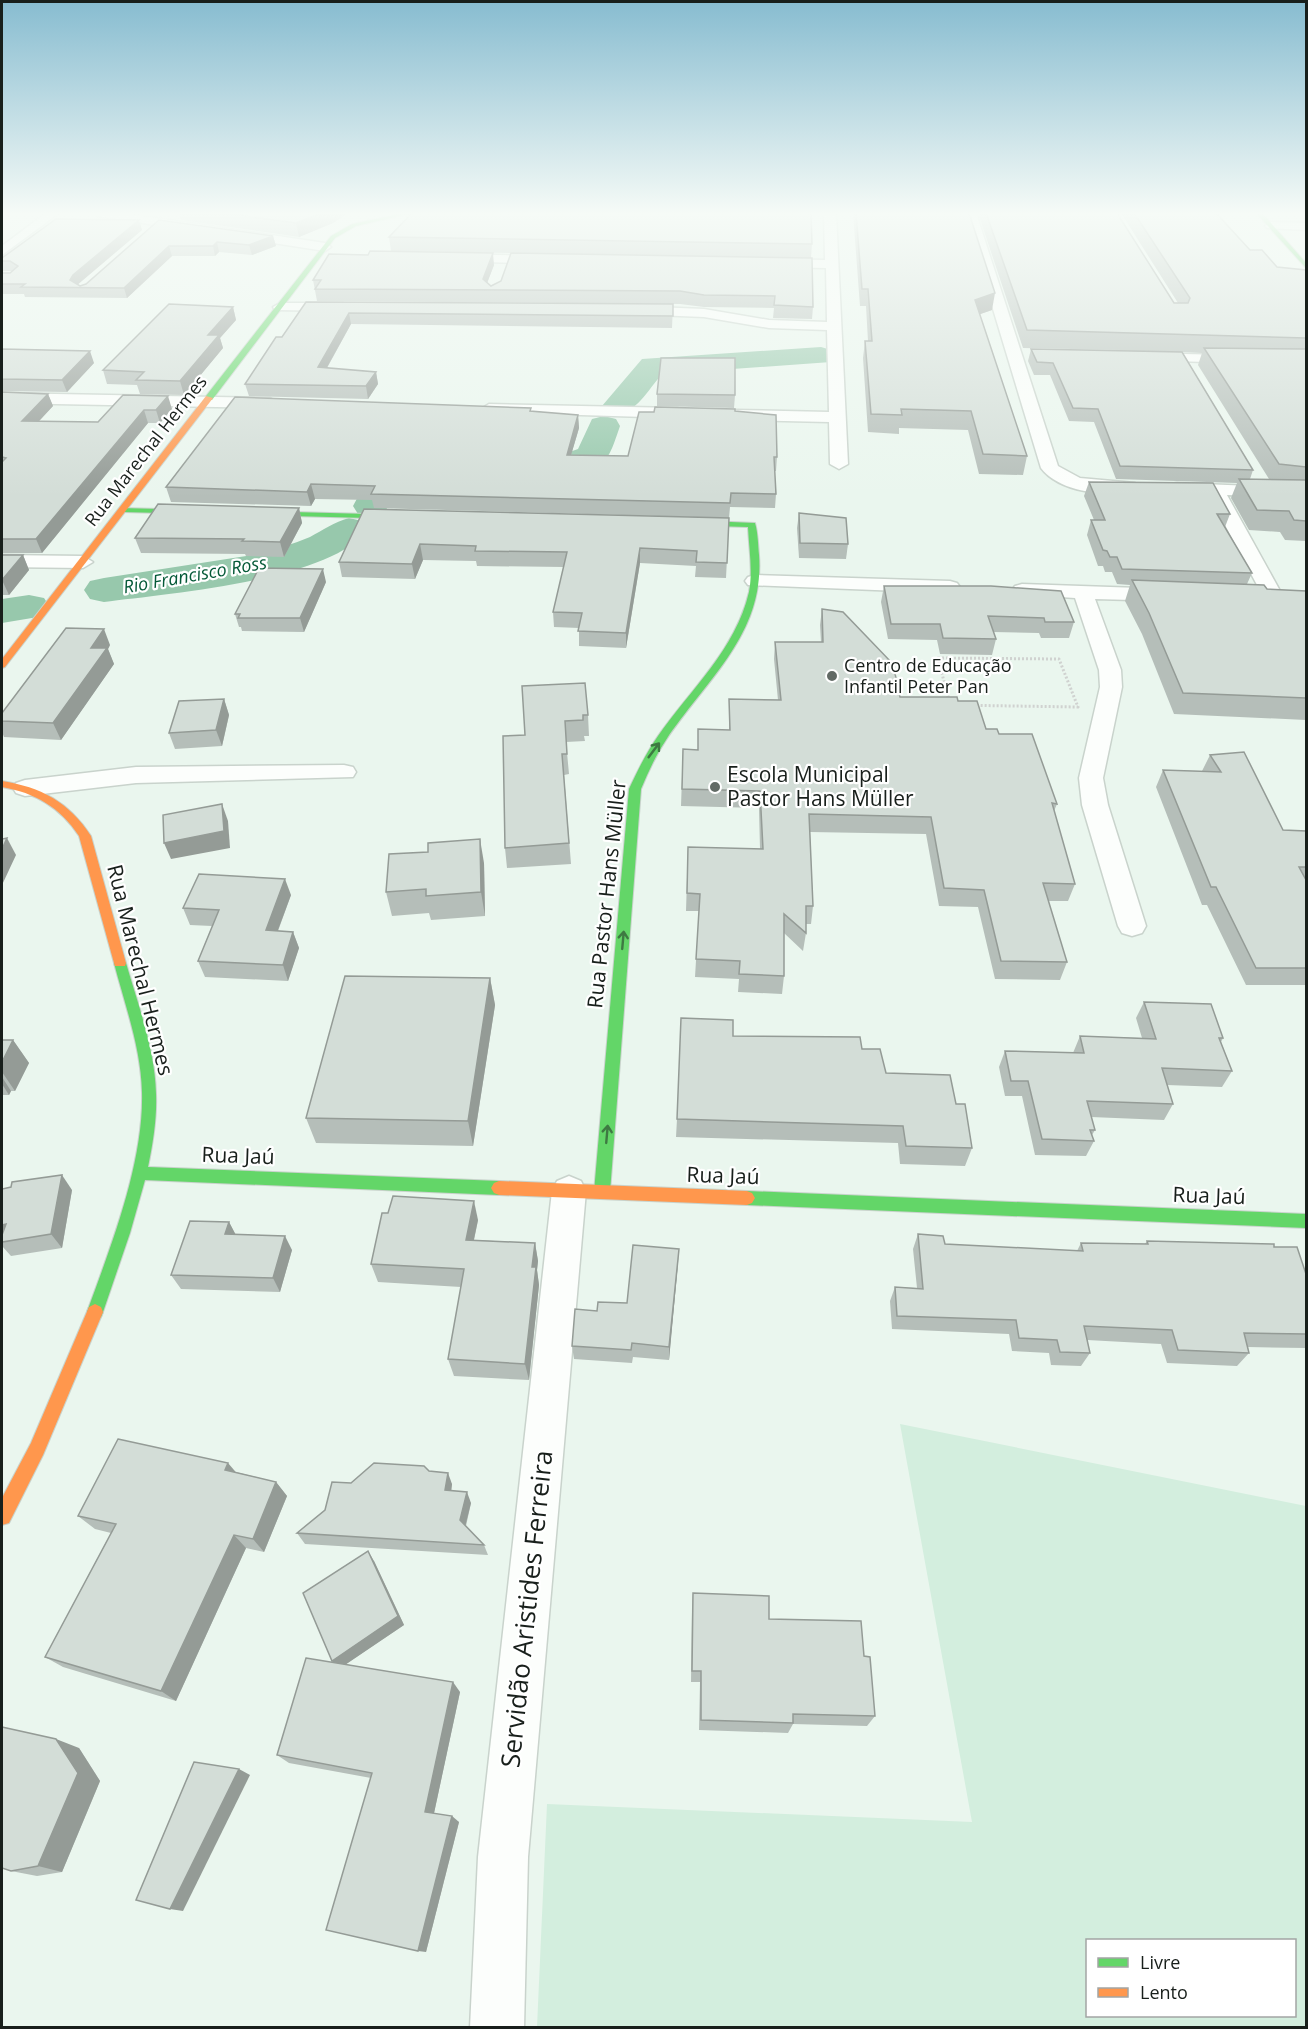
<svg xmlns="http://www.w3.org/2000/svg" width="1308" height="2029" font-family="'Open Sans',sans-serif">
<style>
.green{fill:#d3eede;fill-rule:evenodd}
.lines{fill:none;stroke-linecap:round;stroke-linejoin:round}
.river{fill:#97c8ac;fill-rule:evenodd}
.street-casing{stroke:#c9d3cc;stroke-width:3}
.fast-casing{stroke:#c9d3cc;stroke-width:2}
.slow-casing{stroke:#c9d3cc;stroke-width:2}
.path{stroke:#d0d2d0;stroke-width:3;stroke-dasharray:2 2;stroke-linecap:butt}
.street{fill:#fcfefc;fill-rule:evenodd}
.fast{fill:#63d668;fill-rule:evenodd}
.slow{fill:#ff974d;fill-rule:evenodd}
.wall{fill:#b5beb9;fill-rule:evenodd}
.shaded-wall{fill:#949b96}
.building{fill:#d3ddd7;stroke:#949b96;stroke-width:1.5}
.oneway{stroke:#3e7a42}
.poi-dot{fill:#626a65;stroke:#fff;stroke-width:2}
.labels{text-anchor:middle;stroke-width:4.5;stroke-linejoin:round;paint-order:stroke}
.far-street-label{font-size:18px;fill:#181f1b;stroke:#fff}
.far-water-label{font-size:18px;font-style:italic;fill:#045937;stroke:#fff}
.far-poi-label{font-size:18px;fill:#181f1b;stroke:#fff;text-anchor:start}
.poi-label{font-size:21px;fill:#181f1b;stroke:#fff;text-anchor:start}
.street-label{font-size:21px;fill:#181f1b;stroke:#fff}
.near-street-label{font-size:26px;fill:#181f1b;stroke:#fff}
</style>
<rect width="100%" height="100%" fill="#eaf6ee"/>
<path class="green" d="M900,1424L1306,1506V2027H537L547,1804L972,1822ZM1088,1940H1294V2016H1088Z"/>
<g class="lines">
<g class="river">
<path d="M821,347L831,350L836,356L831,362L662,374C646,392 634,419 607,413L602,406L642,359Z"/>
<path d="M604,416L616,419L620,426C607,464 608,464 568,474L429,478L400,483L384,514L371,517L358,514L353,506L374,467L429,458L564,454L578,449L592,419Z"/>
<path d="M349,518L362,521L368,529C332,581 165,594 104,602L90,599L84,590L90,581L104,578L259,554C276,549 293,544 310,537C323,530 334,522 349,518Z"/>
<polygon points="29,595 44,598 50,607 44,616 2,623 2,599"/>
</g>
<defs>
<g id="street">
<polygon points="46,213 59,213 2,255 2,246"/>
<polygon points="91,213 121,213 325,243 331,247 325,251 97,216"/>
<polygon points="824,213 836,213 848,464 839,469 830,464 829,422 735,420 727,415 735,410 829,412 827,330 769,328 704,317 631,314 624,310 631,306 704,309 769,320 827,322 826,268 771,267 765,263 771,259 825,260"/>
<path d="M964,213H976L1058,466L1080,478L1135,483L1138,487L1135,491C1108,498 1059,492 1041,468Z"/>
<polygon points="1271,222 1306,223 1306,230 1267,228 1265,226"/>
<polygon points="453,254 549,256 555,260 549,264 449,261 447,258"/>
<polygon points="280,303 343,303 350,307 343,311 275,310 273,307"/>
<polygon points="1146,353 1306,357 1306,365 1141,360 1139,357"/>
<polygon points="2,393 270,398 278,403 270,408 2,403"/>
<polygon points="489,404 678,408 686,413 678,418 483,412 481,409"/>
<polygon points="1177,483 1306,488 1306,498 1227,495 1284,598 1281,602 1267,602 1264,598 1209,495 1171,492 1168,488 1171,484"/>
<polygon points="2,555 83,556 93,562 83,568 2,567"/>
<polygon points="755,575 950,581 957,583 960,587 957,591 950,593 748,585 745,581 748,577"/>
<polygon points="1022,584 1169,589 1176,591 1179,595 1176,599 1169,601 1095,599 1121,670 1122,687 1103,778 1108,805 1146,926 1142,933 1132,936 1122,933 1118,926 1082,805 1079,778 1100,687 1099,670 1075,598 1015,594 1012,590 1015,586"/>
<polygon points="344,765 353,767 356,772 353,777 136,783 25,796 16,793 13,788 16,783 25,780 136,767"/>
<polygon points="569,1176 581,1181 586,1191 528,1857 524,2028 470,2028 478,1857 552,1191 557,1181"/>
</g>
<g id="fast">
<polygon points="403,213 413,213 356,226 335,238 212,400 206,400 206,396 331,236 352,224"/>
<polygon points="1256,213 1262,213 1306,263 1306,268"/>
<polygon points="120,508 200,510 204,512 200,514 123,512 120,512"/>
<polygon points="251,511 406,515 410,517 406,519 254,515 250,513"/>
<path d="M683,520L755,523C758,533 758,545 759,555C765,634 706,680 666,740C656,755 648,772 641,789L610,1192L607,1197L602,1199L597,1197L594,1192L629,789C638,770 646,753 658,736C690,690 736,649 749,592C753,571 749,549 748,527L680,525L679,523Z"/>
<path d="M120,958L126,963C138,1005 155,1049 156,1094C157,1118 153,1143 148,1167L499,1181L504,1183L507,1188L504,1193L499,1195L145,1180L130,1233L103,1312L101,1317L95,1320L89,1317L87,1312C111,1246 144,1162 142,1092C141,1048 125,1005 114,963Z"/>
<polygon points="747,1191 1306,1214 1306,1228 747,1205 742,1203 739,1198 742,1193"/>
</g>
<g id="slow">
<polygon points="206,396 213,398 5,667 2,668 2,659"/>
<path d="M2,781C41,787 69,802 91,836L126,963L125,966H115L114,963L79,836C60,807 35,793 2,787Z"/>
<polygon points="499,1181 747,1191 752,1193 755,1198 752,1203 747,1205 499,1195 494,1193 491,1188 494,1183"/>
<polygon points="95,1304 101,1307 103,1312 43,1455 9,1523 2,1525 2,1498 31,1443 89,1307"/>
</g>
</defs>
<use href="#street" class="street-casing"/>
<use href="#fast" class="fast-casing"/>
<use href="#slow" class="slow-casing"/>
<polygon class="path" points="938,658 1059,659 1078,707 950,705"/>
<use href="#street" class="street"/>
<use href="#fast" class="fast"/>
<use href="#slow" class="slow"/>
</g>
<g class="wall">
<polygon points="179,213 348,213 333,223 299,237 181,220"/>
<polygon points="853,213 969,213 992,310 980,314 1027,456 1023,475 979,474 968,430 899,428 899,434 868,432 863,358 865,341 868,341 866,306 860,306"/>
<path d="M978,213H1117L1174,303H1178L1121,213H1216L1250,250L1277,267L1306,270V541L1285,540L1280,532L1249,530L1231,498L1237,483L1116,479L1094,422L1069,421L1050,375H1034L1028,361L1031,349L1121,350L1023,348ZM1182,352L1202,353L1198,365L1269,479H1250L1253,470Z"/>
<path d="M159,220L273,236L276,246L252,255L219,252L215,256H172L127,298L25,297L24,294H2V258L142,230L78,284L80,286L86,284ZM2,271H13L10,273H2Z"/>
<polygon points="389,237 812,244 811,258 391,251"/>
<polygon points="812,258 813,307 812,319 773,318 774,308 704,307 680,304 317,301 313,280 494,265 487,283 491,286"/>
<polygon points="306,302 673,304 672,328 351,324 327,368 376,372 378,384 368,399 249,396 245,384 282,337"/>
<polygon points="233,307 236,320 220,338 223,348 184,395 140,394 137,385 107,384 103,370"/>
<polygon points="2,349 94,363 67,392 2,391"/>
<polygon points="2,392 48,394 53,406 39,421 98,422 123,395 172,409 160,423 148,423 42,553 2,553"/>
<polygon points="657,394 735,395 734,408 657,406"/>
<polygon points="531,408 531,411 578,415 579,428 571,455 628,456 654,412 735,411 777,457 776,471 774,471 776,494 775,508 730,507 729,518 374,508 372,500 315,499 311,506 171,502 166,487"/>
<polygon points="1089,482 1230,514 1225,527 1252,573 1247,584 1267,589 1306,591 1306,720 1174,714 1142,634 1125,601 1130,585 1117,584 1112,572 1105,572 1103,566 1098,566 1087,535 1091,520 1094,520 1084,496"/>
<polygon points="299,508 302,523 284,557 246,556 245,554 141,553 135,538"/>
<polygon points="364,509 729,518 726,578 695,577 696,566 640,563 626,648 579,646 579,628 554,627 553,612 564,567 477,566 476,561 423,560 415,579 342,577 339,562"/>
<polygon points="799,513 848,544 846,559 799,558 797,528"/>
<polygon points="2,555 23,555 29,570 9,595 2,595"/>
<polygon points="326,582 304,632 242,631 241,627 239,627 235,614"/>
<polygon points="884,586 1074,622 1069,638 1041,638 1039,633 993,632 996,639 992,655 940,654 937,640 888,639 881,602"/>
<polygon points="822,609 900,697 958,701 986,729 999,734 1057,804 1054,811 1075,884 1068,901 1048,901 1067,962 1060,980 995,979 978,907 939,906 926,834 810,832 813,906 811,924 806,924 806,933 803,951 784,933 784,976 782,994 738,992 739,979 695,977 699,911 686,911 688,847 760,849 759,808 681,806 683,749 698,750 729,730 729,699 778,700 774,659 775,642 821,642 820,625"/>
<polygon points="110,645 108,649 114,664 61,740 4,737 2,732 2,713"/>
<polygon points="522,686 588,715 589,736 584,736 585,741 566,742 569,774 564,775 571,864 507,868 505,848 525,735"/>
<polygon points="224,699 229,715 222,746 175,749 169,733"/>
<polygon points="1210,755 1283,830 1306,831 1306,985 1246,985 1207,905 1202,905 1156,787 1163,770 1202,771"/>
<polygon points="484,863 485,916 431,920 429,913 392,916 386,892"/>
<polygon points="291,895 278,931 293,932 299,948 288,981 205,977 198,961 212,926 190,925 183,908"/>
<polygon points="490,978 495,1005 473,1146 316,1143 306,1118"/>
<polygon points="1144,1002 1223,1038 1221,1042 1232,1071 1222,1087 1167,1085 1173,1104 1164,1120 1091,1117 1095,1130 1092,1135 1094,1141 1086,1156 1035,1155 1022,1096 1005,1096 999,1067 1005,1051 1073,1053 1080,1036 1142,1038 1136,1018"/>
<polygon points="733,1036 862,1049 886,1073 956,1104 972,1148 965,1166 900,1164 898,1143 676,1137 677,1119"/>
<polygon points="2,1040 13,1040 29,1063 15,1091 11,1091 9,1095 2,1095"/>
<polygon points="2,1189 72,1190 62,1248 11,1256 2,1246"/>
<polygon points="478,1220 474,1240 535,1243 538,1261 537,1270 539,1285 529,1380 454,1376 448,1359 461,1287 378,1282 371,1264"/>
<polygon points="229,1222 235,1234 292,1250 280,1292 181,1289 171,1275"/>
<polygon points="918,1234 945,1244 1077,1251 1081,1243 1145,1244 1147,1241 1274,1247 1306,1274 1306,1348 1248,1347 1249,1353 1237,1366 1167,1363 1161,1344 1087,1340 1090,1353 1081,1366 1051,1365 1049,1353 1012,1351 1009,1334 892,1329 890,1301 895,1287 917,1288 913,1249"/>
<polygon points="678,1263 669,1360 633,1357 632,1363 574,1359 572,1346 597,1311 627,1303"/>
<polygon points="429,1471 452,1484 451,1491 471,1503 466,1526 484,1545 488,1555 305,1544 297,1533 325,1510 351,1483"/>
<polygon points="236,1472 276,1482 287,1496 264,1552 246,1548 176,1701 63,1667 45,1657 111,1533 95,1529 78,1516"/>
<polygon points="374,1561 404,1625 346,1664 460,1692 434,1813 459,1822 426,1952 371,1778 289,1763 277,1755 333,1662"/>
<polygon points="693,1593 769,1619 864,1656 875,1716 867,1726 793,1724 788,1733 699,1730 700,1682 691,1682 692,1607"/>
<polygon points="79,1748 100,1781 62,1872 37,1876 11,1871"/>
</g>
<g class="shaded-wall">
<polygon points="322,213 348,213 333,223 299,237 296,223"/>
<polygon points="139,220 142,230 76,286 70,280 73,275"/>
<polygon points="273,236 276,246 252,255 249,245"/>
<polygon points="217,242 219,252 215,256 213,246"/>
<polygon points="169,246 172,256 127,298 124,288"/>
<polygon points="493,253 494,265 484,291 483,279"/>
<polygon points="995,293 992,310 972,317 975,300"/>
<polygon points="233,307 236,320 220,338 223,348 184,395 180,381 208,335"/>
<polygon points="349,313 351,324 320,380 318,367"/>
<polygon points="90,351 94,363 67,392 62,380"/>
<polygon points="376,372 378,384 368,399 366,386"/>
<polygon points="48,394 53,406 27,434 22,421"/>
<polygon points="168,396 172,409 160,423 156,410"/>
<polygon points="144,410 148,423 42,553 36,539"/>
<polygon points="578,415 579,428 567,469 567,455"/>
<polygon points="311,484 315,499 311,506 307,492"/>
<polygon points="299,508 302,523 284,557 280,542"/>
<polygon points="420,544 423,560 415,579 412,564"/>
<polygon points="640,548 640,563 626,648 626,633"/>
<polygon points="23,555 29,570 9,595 2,580"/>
<polygon points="323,569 326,582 304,632 300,618"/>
<polygon points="104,629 110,645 108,649 114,664 61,740 53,723 91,648"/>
<polygon points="224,699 229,715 222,746 216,730"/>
<polygon points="222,804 228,821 230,848 171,859 164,843"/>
<polygon points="7,838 16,855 2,885 2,849"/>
<polygon points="480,839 484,863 485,916 481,892"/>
<polygon points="285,879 291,895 272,946 266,930"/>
<polygon points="293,932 299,948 288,981 283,965"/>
<polygon points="490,978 495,1005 473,1146 468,1121"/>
<polygon points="13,1040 29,1063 15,1091 2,1072 2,1041"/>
<polygon points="2,1077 11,1091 9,1095 2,1084"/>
<polygon points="62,1175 72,1190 62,1248 51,1234"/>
<polygon points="474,1201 478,1220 470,1258 466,1240"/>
<polygon points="229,1222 237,1237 225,1234"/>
<polygon points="6,1224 2,1241 2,1225"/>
<polygon points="285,1236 292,1250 280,1292 273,1278"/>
<polygon points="535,1243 538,1261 537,1270 539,1285 529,1380 525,1364 532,1267"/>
<polygon points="679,1249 678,1263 669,1360 669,1347"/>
<polygon points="228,1463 240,1477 225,1470"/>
<polygon points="448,1473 452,1484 450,1501 445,1490"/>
<polygon points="276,1482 287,1496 264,1552 253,1539"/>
<polygon points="467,1492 471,1503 464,1531 460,1520"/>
<polygon points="234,1535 246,1548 176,1701 161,1691"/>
<polygon points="368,1551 374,1561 404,1625 339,1669 332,1661"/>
<polygon points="453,1682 460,1692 433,1818 425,1812"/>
<polygon points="56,1739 79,1748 100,1781 62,1872 38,1866"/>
<polygon points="239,1769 250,1775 183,1911 170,1909"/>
<polygon points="452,1816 459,1822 426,1952 418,1951"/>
</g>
<g class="building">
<polygon points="224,213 322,213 296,223"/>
<polygon points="412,213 811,213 812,244 389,237"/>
<polygon points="856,213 969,213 995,293 975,300 1027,456 983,454 971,411 901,409 902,415 871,414 865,341 872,341 868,289 862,289"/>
<polygon points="986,213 1117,213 1174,303 1188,303 1190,298 1134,213 1216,213 1250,250 1262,250 1277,267 1306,270 1306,338 1027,330"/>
<polygon points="56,219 139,220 73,275 70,280 80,286 86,284 159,220 273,236 249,245 217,242 213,246 169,246 124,288 21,287 25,284 2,284 2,273 10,273 18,266 10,261 2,261 2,258"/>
<polygon points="370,251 493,253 483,279 491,286 501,281 511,253 812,258 813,307 774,305 775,296 704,295 680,291 315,289 321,280 313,280 329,254 368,255"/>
<polygon points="306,302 673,304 673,316 349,313 318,367 376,372 366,386 245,384 276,337 282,337"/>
<polygon points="169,304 233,307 208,335 219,335 180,381 136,380 144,372 103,370"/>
<polygon points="1204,348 1306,349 1306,467 1279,464"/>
<polygon points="2,349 90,351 62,380 2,379"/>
<polygon points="1031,349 1182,352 1253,470 1120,466 1098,409 1073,408 1053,363 1037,362"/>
<polygon points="661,358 735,358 735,395 657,394"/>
<polygon points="2,392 48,394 22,421 98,422 123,395 168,396 156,410 144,410 36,539 2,539 2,462 6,458 2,457"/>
<polygon points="235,397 531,408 530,411 578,415 567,455 628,456 639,412 654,412 655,407 735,409 735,411 776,415 777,457 774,457 776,494 731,493 730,503 371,494 375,486 311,484 307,492 166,487"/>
<polygon points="1239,479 1306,480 1306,521 1294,520 1289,511 1257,510"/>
<polygon points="1089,482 1213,483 1230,514 1217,514 1252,573 1122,569 1117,557 1110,557 1107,551 1103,550 1091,520 1105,520"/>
<polygon points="158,504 299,508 280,542 242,541 244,539 135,538"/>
<polygon points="364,509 729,518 727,563 696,562 697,551 640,548 626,633 578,631 582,613 553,612 567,552 475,551 476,546 420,544 412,564 339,562"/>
<polygon points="799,513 846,518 848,544 800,543"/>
<polygon points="2,555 23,555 2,580"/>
<polygon points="259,568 323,569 300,618 238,618 240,614 235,614"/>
<polygon points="1132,580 1264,585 1267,589 1306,591 1306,698 1183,693 1149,613"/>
<polygon points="884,586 991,586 1061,591 1074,622 1045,622 1044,618 988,616 996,639 943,638 940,624 891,624"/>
<polygon points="822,609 843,612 893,664 900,697 957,697 958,701 977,701 986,729 997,729 999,734 1032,734 1057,804 1052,803 1075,884 1043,883 1067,962 1001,961 984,890 944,888 931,817 809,814 813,906 806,906 806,933 784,914 784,976 739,974 740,961 696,959 700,894 687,893 688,847 763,849 760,791 682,789 683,749 698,750 698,729 730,730 729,699 781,700 775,642 823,642"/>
<polygon points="66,628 104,629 91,648 107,648 53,723 2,721 2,713"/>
<polygon points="585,683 588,715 583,715 583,720 565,721 567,754 562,754 569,843 505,848 503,736 525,735 522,686"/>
<polygon points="224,699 216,730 169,733 179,701"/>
<polygon points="1244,752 1283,830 1306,831 1306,867 1299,867 1306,880 1306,968 1256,968 1216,887 1211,887 1163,770 1221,772 1210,755"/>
<polygon points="222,804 224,831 164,843 163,815"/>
<polygon points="7,838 2,849 2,839"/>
<polygon points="480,839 481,892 426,896 426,889 386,892 389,854 428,852 428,843"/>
<polygon points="199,874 285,879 266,930 293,932 283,965 198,961 219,910 183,908"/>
<polygon points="345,976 490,978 468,1121 306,1118"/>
<polygon points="1144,1002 1211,1004 1223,1038 1219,1038 1232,1071 1162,1068 1173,1104 1087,1101 1095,1130 1090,1130 1094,1141 1042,1139 1028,1081 1011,1081 1005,1051 1084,1053 1080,1036 1156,1039"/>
<polygon points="681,1018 733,1020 733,1036 860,1037 862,1049 880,1049 886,1073 950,1075 956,1104 965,1104 972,1148 906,1146 903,1126 677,1119"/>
<polygon points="2,1040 13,1040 2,1062"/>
<polygon points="62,1175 51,1234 2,1242 2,1235 6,1224 2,1225 2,1189 11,1187 12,1182"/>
<polygon points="393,1196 474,1201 466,1240 535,1243 532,1267 536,1267 525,1364 448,1359 464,1269 371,1264 382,1213 388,1213"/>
<polygon points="190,1221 229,1222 225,1234 285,1236 273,1278 171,1275"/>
<polygon points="918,1234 943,1236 945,1244 1083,1251 1081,1243 1148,1244 1147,1241 1274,1244 1274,1247 1297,1247 1306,1274 1306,1334 1244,1333 1249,1353 1178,1350 1172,1330 1084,1326 1090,1353 1060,1352 1057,1340 1019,1338 1016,1320 897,1316 895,1287 923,1289"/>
<polygon points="633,1245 679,1249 669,1347 632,1343 631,1350 572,1346 575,1309 597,1311 598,1302 627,1303"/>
<polygon points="118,1439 228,1463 225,1470 276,1482 253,1539 234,1535 161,1691 45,1657 116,1524 78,1516"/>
<polygon points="374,1463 424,1466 429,1471 448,1473 445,1490 467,1492 460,1520 484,1545 297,1533 325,1510 332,1482 351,1483"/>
<polygon points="368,1551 398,1616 332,1661 303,1593"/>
<polygon points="693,1593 769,1596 769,1619 861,1621 864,1656 870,1657 875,1716 793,1714 793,1723 701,1720 701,1671 692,1671"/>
<polygon points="306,1658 453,1682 425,1812 452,1816 418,1951 326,1930 372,1773 277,1755"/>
<polygon points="2,1727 56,1739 78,1773 38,1866 11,1871 2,1868"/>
<polygon points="194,1762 239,1769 170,1909 136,1900"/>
</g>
<defs><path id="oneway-shaft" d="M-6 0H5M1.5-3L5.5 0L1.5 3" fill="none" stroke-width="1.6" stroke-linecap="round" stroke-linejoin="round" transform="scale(1.5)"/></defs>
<g class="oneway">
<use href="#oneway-shaft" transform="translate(654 750) rotate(-53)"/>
<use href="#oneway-shaft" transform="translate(623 940) rotate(-85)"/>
<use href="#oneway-shaft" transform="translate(607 1134) rotate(-85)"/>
</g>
<linearGradient id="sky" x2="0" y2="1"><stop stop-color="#87bcd0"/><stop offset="0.43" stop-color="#f6fbf7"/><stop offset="1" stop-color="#f6fbf7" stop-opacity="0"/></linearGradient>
<rect width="1308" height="497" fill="url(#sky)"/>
<g class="poi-dot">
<circle cx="832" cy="676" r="6"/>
<circle cx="715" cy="787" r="6"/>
</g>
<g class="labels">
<g class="far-street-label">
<text transform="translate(146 451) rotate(-52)" y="6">Rua Marechal Hermes</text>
</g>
<g class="far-water-label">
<text transform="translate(195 575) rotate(-10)" y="6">Rio Francisco Ross</text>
</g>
<g class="far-poi-label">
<text x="844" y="672">Centro de Educação<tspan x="844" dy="21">Infantil Peter Pan</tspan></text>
</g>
<g class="poi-label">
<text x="727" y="782">Escola Municipal<tspan x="727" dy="24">Pastor Hans Müller</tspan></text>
</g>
<g class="street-label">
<text transform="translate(607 894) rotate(-84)" y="7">Rua Pastor Hans Müller</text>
<text transform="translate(140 970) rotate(76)" y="7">Rua Marechal Hermes</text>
<text transform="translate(238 1156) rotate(2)" y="7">Rua Jaú</text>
<text transform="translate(723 1176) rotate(2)" y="7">Rua Jaú</text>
<text transform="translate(1209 1196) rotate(2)" y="7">Rua Jaú</text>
</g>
<g class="near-street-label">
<text transform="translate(527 1609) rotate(-84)" y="9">Servidão Aristides Ferreira</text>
</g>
</g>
<rect width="1308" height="2029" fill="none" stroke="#181f1b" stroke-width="6"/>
<rect x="1086" y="1939" width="210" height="78" fill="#ffffff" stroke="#a3a5a4" stroke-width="1.5"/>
<rect x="1098" y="1958" width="30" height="9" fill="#63d668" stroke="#a3a5a4" stroke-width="1.5"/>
<text x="1140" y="1969" font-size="18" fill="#181f1b">Livre</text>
<rect x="1098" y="1988" width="30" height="9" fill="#ff974d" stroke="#a3a5a4" stroke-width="1.5"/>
<text x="1140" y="1999" font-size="18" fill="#181f1b">Lento</text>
</svg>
